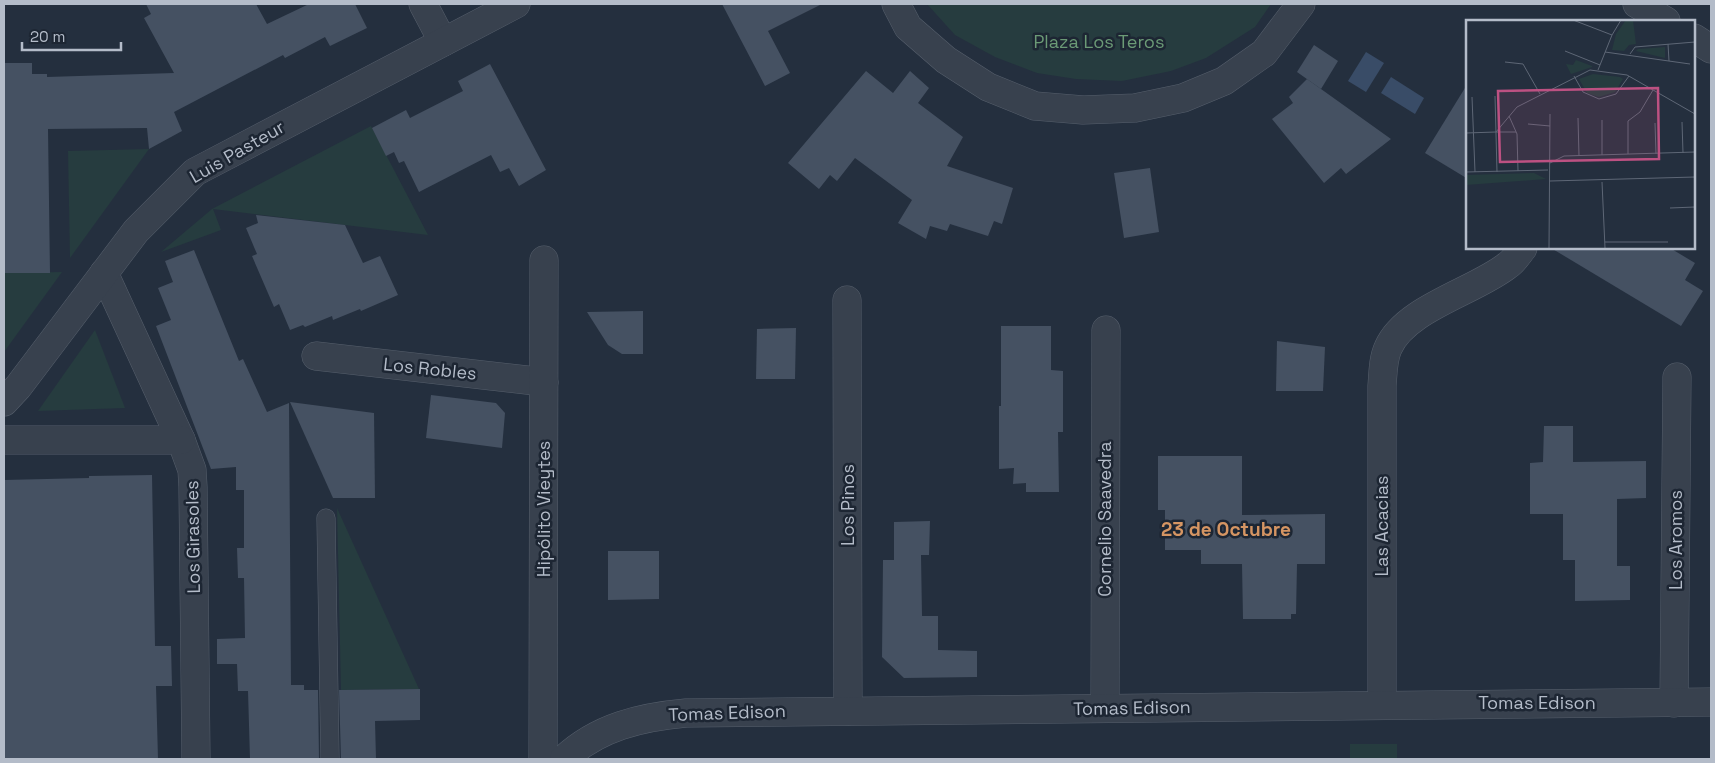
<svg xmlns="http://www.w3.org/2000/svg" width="1715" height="763" font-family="'Space Grotesk',sans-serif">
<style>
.green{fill:#263c3f}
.water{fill:#394c67}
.building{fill:#455162}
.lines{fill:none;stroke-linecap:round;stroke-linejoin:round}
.lane-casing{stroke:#565f6c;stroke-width:19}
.street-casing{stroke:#565f6c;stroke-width:29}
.lane{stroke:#38414e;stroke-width:18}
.street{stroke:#38414e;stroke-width:28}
.labels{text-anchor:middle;stroke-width:5;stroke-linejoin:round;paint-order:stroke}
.park-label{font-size:18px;fill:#6b9a76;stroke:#1d2633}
.street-label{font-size:18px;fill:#b4bcc9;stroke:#1d2633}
.neighbourhood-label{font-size:19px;font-weight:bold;fill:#d59563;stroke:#1d2633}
.inset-road{fill:none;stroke:#5e6776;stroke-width:1}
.view{fill:#bd5182;fill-opacity:0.15;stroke:#bd5182;stroke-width:2.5}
.inset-edge{fill:none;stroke:#b4bcc9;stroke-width:2.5}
</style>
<rect width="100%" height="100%" fill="#242f3e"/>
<g class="green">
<polygon points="927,4 1271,4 1255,27 1206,58 1171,71 1122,81 1076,79 1037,73 995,57 955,35"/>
<polygon points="371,126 428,235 213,209 221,230 161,252 212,209"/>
<polygon points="149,149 70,258 68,151"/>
<polygon points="62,272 4,352 4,273"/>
<polygon points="95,330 125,408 38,411"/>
<polygon points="337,508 419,689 341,690"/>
<rect x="1350" y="744" width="47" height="15"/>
</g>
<g class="water">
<polygon points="1366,52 1384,63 1366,92 1348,81"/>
<polygon points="1391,77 1424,98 1415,114 1381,93"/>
</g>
<g class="building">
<polygon points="146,4 256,4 267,24 309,4 355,4 367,28 330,46 325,37 285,58 283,55 174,112 182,131 149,149 147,128 48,129 50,273 4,273 4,63 32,63 32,74 47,74 47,77 174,73 144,18 151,14"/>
<polygon points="722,4 822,4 768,31 790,73 765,86"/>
<polygon points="1314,45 1338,61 1321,89 1297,72"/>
<polygon points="490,64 546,170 519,186 509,168 500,172 491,155 419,192 404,161 399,163 394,152 386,156 372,128 406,110 410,118 463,91 458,81"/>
<polygon points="866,71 893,93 910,71 929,88 918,103 963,137 947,166 1013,188 1002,224 994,221 988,236 950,224 947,231 930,226 926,239 898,223 912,200 855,158 837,181 830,175 819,189 788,163"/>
<polygon points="1307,79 1391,139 1346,174 1341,168 1324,183 1272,119 1293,103 1289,97"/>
<polygon points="1468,83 1468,179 1425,153"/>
<polygon points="1150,168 1159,232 1124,238 1114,173"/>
<polygon points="256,215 345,225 363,263 380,256 398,295 361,311 360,309 333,320 332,316 305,327 303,325 290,330 279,304 274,307 252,256 257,254 246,228 258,223"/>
<polygon points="1551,248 1670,248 1695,263 1685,280 1703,291 1681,326"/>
<polygon points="194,250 239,361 243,359 267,412 289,403 291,685 304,685 304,690 318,690 319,759 250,759 248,691 238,691 237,664 217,664 217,639 245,638 244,578 238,578 237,548 244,548 244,490 236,490 236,467 211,469 156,326 171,320 158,288 173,282 165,261"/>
<polygon points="643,311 643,354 622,354 608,345 587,312"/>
<polygon points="1001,326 1051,326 1051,370 1063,371 1063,432 1058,432 1059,492 1026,492 1026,483 1013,484 1014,468 999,469 999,406 1001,406"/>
<polygon points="796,328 795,379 756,379 757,329"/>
<polygon points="1277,341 1325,347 1323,391 1276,391"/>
<polygon points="431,395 496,403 505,413 502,448 426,438"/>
<polygon points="290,402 374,413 375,498 333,498"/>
<polygon points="1544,426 1573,426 1573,462 1646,461 1646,498 1617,499 1617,566 1630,566 1630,600 1575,601 1575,560 1563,560 1563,514 1530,514 1530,463 1543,462"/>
<polygon points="1158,456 1242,456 1242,515 1325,514 1325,564 1297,564 1296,614 1291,614 1291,619 1243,619 1242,564 1201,564 1201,550 1165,550 1165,510 1158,510"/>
<polygon points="152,475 155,646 171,646 172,686 156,686 158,759 4,759 4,480 89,478 89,476"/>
<polygon points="930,521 929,555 921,555 922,616 938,616 938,650 977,651 977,677 904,678 882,657 883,560 894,560 894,522"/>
<polygon points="608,551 659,551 659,599 608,600"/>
<polygon points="420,689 420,720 375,721 376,759 341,759 339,690"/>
</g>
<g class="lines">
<defs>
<polyline id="lane" points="326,518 330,759"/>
<g id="street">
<polyline points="423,4 443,42"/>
<polyline points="896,4 908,27 946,60 988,87 1035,106 1083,110 1135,108 1183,98 1224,81 1264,53 1301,4"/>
<polyline points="1637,4 1666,21"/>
<polyline points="1694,38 1711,49"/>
<polyline points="104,273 181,440 192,470 193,487 196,759"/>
<polyline points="847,300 848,711"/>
<polyline points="316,356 544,382"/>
<polyline points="4,402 18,387 136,231 195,172 516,4"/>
<polyline points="4,440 181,440"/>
<polyline points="1674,703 1677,377"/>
<path d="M1382,705V386C1383,373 1383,359 1388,348C1405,308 1476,291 1508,265C1514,261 1519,253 1523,248"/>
<polyline points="1105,708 1106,330"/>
<polyline points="543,759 544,260"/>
<path d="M564,759C598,727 641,717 686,713L1711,702"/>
</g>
</defs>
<use href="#lane" class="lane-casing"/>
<use href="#street" class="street-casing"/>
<use href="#lane" class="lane"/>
<use href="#street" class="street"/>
</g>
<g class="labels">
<g class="park-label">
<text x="1099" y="48">Plaza Los Teros</text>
</g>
<g class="street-label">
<text transform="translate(237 152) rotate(-30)" y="6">Luis Pasteur</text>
<text transform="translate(430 369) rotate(6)" y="6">Los Robles</text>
<text transform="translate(848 505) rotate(-90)" y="6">Los Pinos</text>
<text transform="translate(544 509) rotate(-90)" y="6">Hipólito Vieytes</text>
<text transform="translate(1105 519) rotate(-90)" y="6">Cornelio Saavedra</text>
<text transform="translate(1382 526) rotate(-90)" y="6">Las Acacias</text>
<text transform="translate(193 537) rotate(-91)" y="6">Los Girasoles</text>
<text transform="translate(1676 540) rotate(-90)" y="6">Los Aromos</text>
<text x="1537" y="709">Tomas Edison</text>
<text transform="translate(1132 708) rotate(-1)" y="6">Tomas Edison</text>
<text transform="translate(727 713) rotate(-2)" y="6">Tomas Edison</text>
</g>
<g class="neighbourhood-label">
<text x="1226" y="536">23 de Octubre</text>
</g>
</g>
<g transform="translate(1466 20)">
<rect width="229" height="229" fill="#242f3e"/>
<path d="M160,0H167L170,24L163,25L158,31L146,30L150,14ZM199,27V38L170,31L172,29ZM110,40L126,46V47L105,54L100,44L107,45ZM127,54L154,57L157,59L149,72L133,77L121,73L113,59ZM68,153L80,159L0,165V155Z" fill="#263c3f"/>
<path class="inset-road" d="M107,0L146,15M202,24L203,41M99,31L134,45M139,32L224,44M164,34L169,27L229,22M39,42L57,44L74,74M132,50L146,15L155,0M108,56L117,72L133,79L150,74L163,56M29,76L31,152M6,77L9,152M43,96L51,114L52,151M112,98L113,136M136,100V135M216,102L217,133M189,103L190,134M62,104L84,106M30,112H50M0,113L30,112L51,87L124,50L161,55L229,94M162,134V101L174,92L187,70M84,143L98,136L229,132M0,152L82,150M84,161L229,157M136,162L139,228M204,188L229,187M139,222H202M83,228L84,94"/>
<path class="view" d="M192,68L193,139L34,142L32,71Z"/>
<rect width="229" height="229" class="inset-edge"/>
</g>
<rect width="1715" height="763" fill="none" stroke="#b4bcc9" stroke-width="10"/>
<path d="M22 42v8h99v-8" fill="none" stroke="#b4bcc9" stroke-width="2.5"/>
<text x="30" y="42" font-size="15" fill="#b4bcc9" stroke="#1d2633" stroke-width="4" paint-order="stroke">20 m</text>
</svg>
